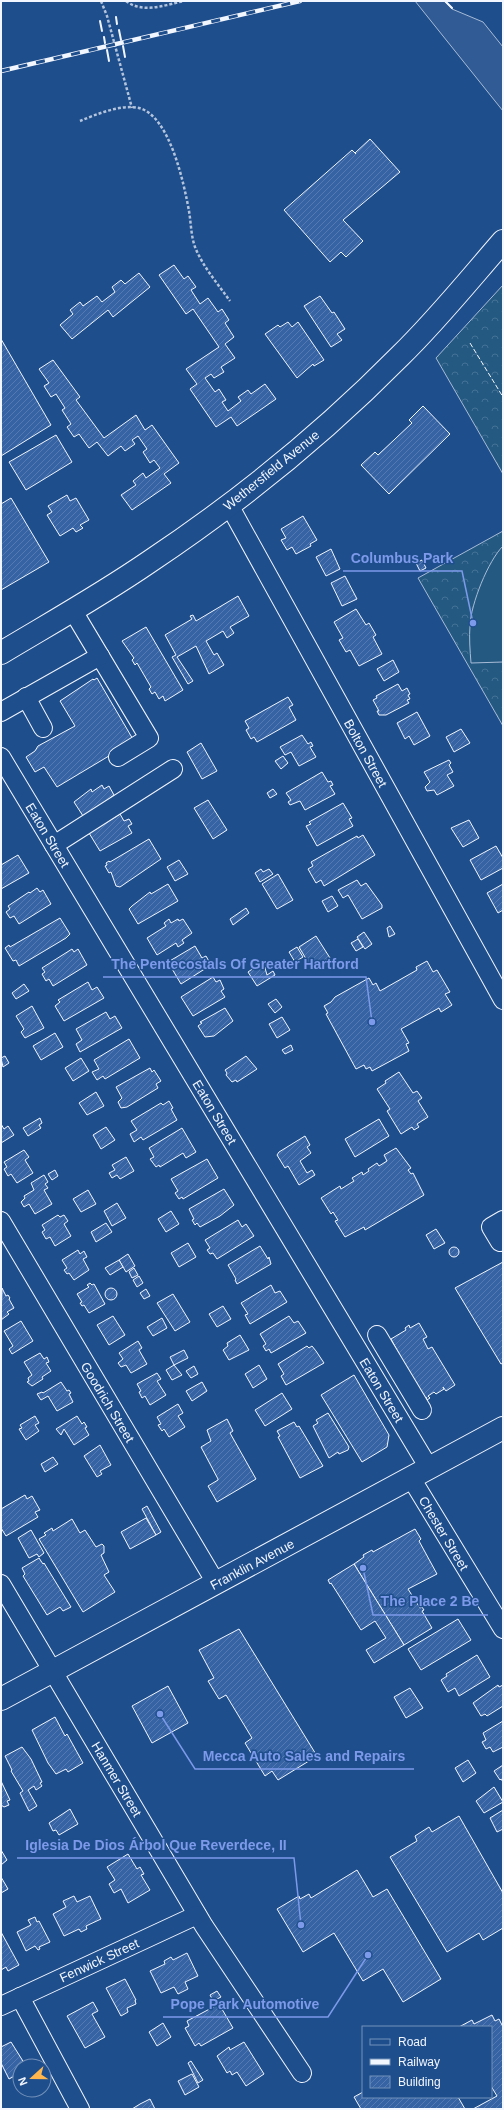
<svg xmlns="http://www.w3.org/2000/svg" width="504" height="2110" font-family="Arial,sans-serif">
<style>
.forest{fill:url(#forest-crowns);stroke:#a8bbd7}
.garden{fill:#245a82;stroke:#a8bbd7}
.parking{fill:#305b95;stroke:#a8bbd7}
.building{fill:url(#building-hatch);stroke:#f2f6ff}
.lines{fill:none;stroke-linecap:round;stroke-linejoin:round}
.minor-casing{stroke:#f2f6ff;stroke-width:20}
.major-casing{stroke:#f2f6ff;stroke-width:24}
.path{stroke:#b3c4dc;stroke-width:2.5;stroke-dasharray:3 2;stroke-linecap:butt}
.minor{stroke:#1f4e8c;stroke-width:18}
.major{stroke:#1f4e8c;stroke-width:22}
.rail-casing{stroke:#f2f6ff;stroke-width:4.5}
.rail{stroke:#1f4e8c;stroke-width:3;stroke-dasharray:9;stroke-linecap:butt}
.fence{stroke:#f2f6ff;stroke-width:1;stroke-dasharray:5 2;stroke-linecap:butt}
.wall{stroke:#f2f6ff;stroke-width:2}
.labels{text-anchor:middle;stroke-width:3;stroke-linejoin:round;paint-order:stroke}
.street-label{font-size:13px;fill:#f2f6ff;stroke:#1f4e8c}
.leader{fill:none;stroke:#7d9aea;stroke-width:1.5}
.callout-dot{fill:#7d9aea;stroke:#1f4e8c;stroke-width:1.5}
.callout-label{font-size:14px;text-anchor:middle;font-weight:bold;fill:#7d9aea;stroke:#1f4e8c;stroke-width:3;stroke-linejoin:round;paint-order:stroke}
</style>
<defs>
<pattern id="forest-crowns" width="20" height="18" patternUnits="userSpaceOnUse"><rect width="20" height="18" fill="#245a82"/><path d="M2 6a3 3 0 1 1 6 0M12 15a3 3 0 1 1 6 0" fill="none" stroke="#447295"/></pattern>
<pattern id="building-hatch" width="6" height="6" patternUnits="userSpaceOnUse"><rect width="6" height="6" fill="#3563a3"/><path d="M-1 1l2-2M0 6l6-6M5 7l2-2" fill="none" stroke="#537ab1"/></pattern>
</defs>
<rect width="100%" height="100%" fill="#1f4e8c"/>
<g class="forest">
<polygon points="503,285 503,474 436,358"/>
<polygon points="503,531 503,726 418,578"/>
</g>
<path class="garden" d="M503,546V662L471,663C470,650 469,638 470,625C471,604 488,561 503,546Z"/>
<polygon class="parking" points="415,1 444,1 452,9 483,22 503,47 503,111"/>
<g class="building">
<polygon points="370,139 400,172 343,220 363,241 346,257 341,252 330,262 284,210 352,150 356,154 355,153"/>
<polygon points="174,265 184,279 188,276 196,287 191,290 200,304 208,298 218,312 222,309 229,320 225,323 234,337 225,344 235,358 221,367 224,372 214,378 211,374 205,378 215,392 219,389 226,400 222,402 228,411 241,401 238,397 248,390 251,394 265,384 276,399 237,426 231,417 216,427 190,389 197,384 186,369 219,347 193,309 186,314 159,275"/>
<polygon points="139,273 150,287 113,317 108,310 72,339 60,325 73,314 70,310 80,302 83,306 97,296 102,302 115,292 112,287 121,280 125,284"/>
<polygon points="320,296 332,313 334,312 345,329 337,334 342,340 331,347 304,306"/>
<polygon points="288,322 292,327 298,322 324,360 314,366 313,364 297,378 265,334 278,325 280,327"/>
<polygon points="1,339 51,425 1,456"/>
<polygon points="53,360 80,397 76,400 104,438 136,415 145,430 152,425 179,463 164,474 171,483 132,510 121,495 136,485 133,481 143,473 146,478 160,468 154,460 150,463 143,452 147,449 138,436 132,440 135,444 125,451 121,446 108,456 97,442 89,448 79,434 74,437 67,427 71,424 62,410 65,408 56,394 51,397 44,386 49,383 39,369"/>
<polygon points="423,406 450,434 389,494 361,465 375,452 378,455 412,423 409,420"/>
<polygon points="56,435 72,462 26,490 9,462"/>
<polygon points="67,495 70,501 76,498 89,520 80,525 83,528 76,532 73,528 60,536 47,515 52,512 48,506"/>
<polygon points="11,498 49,562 1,590 1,504"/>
<polygon points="303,516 317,540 310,544 311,546 296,554 292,547 287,550 281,540 286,538 281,529"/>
<polygon points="331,549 340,569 326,576 316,557"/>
<polygon points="422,560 426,568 420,571 416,563"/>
<polygon points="345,576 357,599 342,606 331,583"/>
<polygon points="238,596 249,616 230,627 234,633 227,638 223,631 206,641 214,655 217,653 224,665 209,674 196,646 177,657 193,681 188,684 172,657 176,655 165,635 192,619 190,616 193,615 196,621"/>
<polygon points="356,609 366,625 369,623 376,635 373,637 382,654 359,666 350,650 346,652 339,640 343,638 334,622"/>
<polygon points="146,627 183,690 165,701 163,696 159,699 155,692 152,694 149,689 151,687 137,663 135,665 132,660 134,658 122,641"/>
<polygon points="393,660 399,672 384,681 377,669"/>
<polygon points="97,678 134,741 57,787 44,767 35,772 26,757 35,751 38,746 75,726 60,701 93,679 94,680"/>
<polygon points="398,684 402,691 407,688 410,694 408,695 410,699 407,700 409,703 386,715 379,715 377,711 379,711 373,700 377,698 376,696"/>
<polygon points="288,697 293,705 289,707 296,720 257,742 254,737 251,739 246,730 249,728 245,721"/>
<polygon points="417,712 430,736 414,745 409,736 405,739 397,723"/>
<polygon points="461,729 470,743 454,752 446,737"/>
<polygon points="302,735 308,744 311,742 313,746 310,747 316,757 299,766 291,752 285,755 280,747"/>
<polygon points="201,743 217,771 202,779 187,752"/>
<polygon points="283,756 288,763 281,769 275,761"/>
<polygon points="449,760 451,763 449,765 453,772 447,775 454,786 437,795 434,790 427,791 425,787 430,782 424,772"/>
<polygon points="322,772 328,782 331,781 333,785 330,786 335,794 305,810 300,801 290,805 288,802 291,800 286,793"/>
<polygon points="102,785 104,789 109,786 114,795 110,798 113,802 85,819 74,802 91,789 92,792"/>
<polygon points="273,789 277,794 270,798 267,793"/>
<polygon points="208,800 227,830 213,839 194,808"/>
<polygon points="343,803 352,818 349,819 353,826 317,846 306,826 311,824 309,822"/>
<polygon points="120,814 124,821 129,819 132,824 128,826 132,833 100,851 89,833"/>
<polygon points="469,820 479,838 463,847 451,828"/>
<polygon points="363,835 375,855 324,886 321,880 316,883 308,869 313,866 311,862 357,836 358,838"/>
<polygon points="149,839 161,859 120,887 116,886 111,872 109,873 105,866 107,865 106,863 109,861 110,862"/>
<polygon points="496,846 503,858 503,868 481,880 470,860"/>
<polygon points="18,855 29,873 1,889 1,865"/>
<polygon points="179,860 188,874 175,881 167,867"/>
<polygon points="261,869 263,872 269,869 273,874 260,882 255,873"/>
<polygon points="278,874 293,900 277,909 262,884"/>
<polygon points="357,880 361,886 366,883 382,905 382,908 362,919 348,895 343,898 338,890"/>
<polygon points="168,884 178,901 138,924 129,909 132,906 150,892 151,894"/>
<polygon points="503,884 503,910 498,913 487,893"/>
<polygon points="37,888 40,892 43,890 51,904 19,924 14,916 10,918 6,912 10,909 8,906 29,892 30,893"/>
<polygon points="332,896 338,906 328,912 322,901"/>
<polygon points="246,908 249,913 233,925 230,919"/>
<polygon points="60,918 70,934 66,938 19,966 16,960 13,961 5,948 9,945 10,947"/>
<polygon points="169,919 171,923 178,919 179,921 183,919 192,933 182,940 184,943 178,947 176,943 157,955 147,938 166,926 164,923"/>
<polygon points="390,926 395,934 389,937 387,928"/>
<polygon points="364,932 372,944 365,949 357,937"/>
<polygon points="316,936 330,958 312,969 299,947"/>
<polygon points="358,939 363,947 356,951 351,943"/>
<polygon points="195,946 202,958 206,956 211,965 181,984 168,962"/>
<polygon points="297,947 303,957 295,962 289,952"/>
<polygon points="72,949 74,952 78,949 87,965 53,986 49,979 46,981 42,974 45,972 42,968"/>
<polygon points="427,961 433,972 437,970 450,992 445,994 452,1005 441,1012 439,1008 401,1029 409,1043 406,1044 409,1051 372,1071 370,1067 366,1069 364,1065 356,1069 326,1014 328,1013 324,1006 331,1002 335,997 369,978 373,985 376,983 380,991 417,970 416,967"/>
<polygon points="261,963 263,965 265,963 267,967 265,968 267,975 273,971 275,975 257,986 248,972"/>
<polygon points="213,977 216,982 220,980 224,989 221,991 225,997 193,1016 181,997"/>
<polygon points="88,982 92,990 97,987 104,998 64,1021 55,1006 60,1002 58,1000"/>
<polygon points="24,984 29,991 16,999 12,993"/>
<polygon points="276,999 282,1007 275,1013 268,1004"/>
<polygon points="32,1006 44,1028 25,1038 21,1032 24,1029 16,1016"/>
<polygon points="225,1008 233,1021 214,1036 205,1037 198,1026 202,1023 200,1022"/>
<polygon points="106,1012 110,1019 115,1016 122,1028 80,1052 76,1044 82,1040 76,1029"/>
<polygon points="282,1017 290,1030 277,1038 269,1024"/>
<polygon points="55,1033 63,1047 41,1060 33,1046"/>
<polygon points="129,1039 140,1058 105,1079 103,1076 97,1080 92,1072 99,1069 94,1060"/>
<polygon points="291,1045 293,1050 285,1054 282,1050"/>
<polygon points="5,1056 9,1063 3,1067 1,1058"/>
<polygon points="246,1056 257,1069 237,1082 236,1080 232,1082 226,1075 227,1073 225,1070"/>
<polygon points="81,1058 89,1071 73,1081 65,1068"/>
<polygon points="150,1068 152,1072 154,1070 161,1081 156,1084 158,1088 127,1107 121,1108 118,1102 122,1098 116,1087"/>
<polygon points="399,1072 413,1093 417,1091 422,1098 418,1101 428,1117 417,1124 419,1127 414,1130 412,1127 401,1134 387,1111 390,1109 377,1089 386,1083 385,1081"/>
<polygon points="96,1092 104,1106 87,1115 79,1103"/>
<polygon points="169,1101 173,1108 171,1109 177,1120 143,1140 141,1137 134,1142 130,1134 137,1130 131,1121 161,1103 163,1105"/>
<polygon points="40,1118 42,1123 39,1125 41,1128 28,1136 23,1128"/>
<polygon points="379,1119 389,1136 355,1157 345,1139"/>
<polygon points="1,1124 4,1129 8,1126 14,1135 1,1143"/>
<polygon points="106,1127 115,1140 101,1149 93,1135"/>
<polygon points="182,1128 196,1152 186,1158 183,1153 160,1167 159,1165 156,1167 150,1159 154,1157 149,1148"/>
<polygon points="305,1136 310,1145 307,1147 311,1153 300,1161 307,1173 312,1170 315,1175 299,1185 288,1166 285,1168 277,1155 279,1152"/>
<polygon points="396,1148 411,1168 408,1170 411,1174 413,1173 424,1195 365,1230 364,1227 345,1237 335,1221 338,1220 333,1212 331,1214 321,1198 340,1186 341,1189 354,1181 352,1178 362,1172 363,1175 369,1171 368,1169 377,1163 379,1166 387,1161 384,1155"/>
<polygon points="24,1150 29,1157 25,1160 33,1173 17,1183 11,1174 8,1176 4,1169 7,1167 4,1162"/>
<polygon points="126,1157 134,1171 120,1179 117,1175 112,1178 109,1173 115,1170 112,1165"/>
<polygon points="207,1159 218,1178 183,1199 182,1197 179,1199 175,1193 178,1191 171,1179"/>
<polygon points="55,1170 58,1176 52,1180 48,1174"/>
<polygon points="44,1175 48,1182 45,1184 48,1188 44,1190 52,1204 35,1214 29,1204 24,1207 21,1202 25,1198 24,1196 34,1190 31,1183"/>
<polygon points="224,1189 234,1205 220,1216 200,1227 197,1223 195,1225 192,1220 194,1219 189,1209"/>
<polygon points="88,1190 96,1204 81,1212 73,1199"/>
<polygon points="117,1203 126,1218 112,1226 104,1211"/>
<polygon points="171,1211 179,1224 166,1232 158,1219"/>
<polygon points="58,1215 60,1217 64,1215 68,1221 64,1224 71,1236 55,1246 50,1237 46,1239 42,1232 45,1230 42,1225"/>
<polygon points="238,1220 242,1227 246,1224 254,1236 217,1259 213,1253 210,1254 207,1250 210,1248 205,1240"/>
<polygon points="106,1223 112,1232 96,1242 91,1232"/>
<polygon points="436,1229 445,1243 434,1249 426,1235"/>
<polygon points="188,1243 196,1257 179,1267 171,1253"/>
<polygon points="260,1246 268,1259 269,1257 271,1264 237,1284 235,1280 236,1279 228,1265"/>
<circle cx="454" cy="1252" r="5"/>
<polygon points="78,1250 80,1254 84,1251 87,1257 83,1259 89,1270 74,1280 69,1273 67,1274 64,1270 67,1268 62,1260"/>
<polygon points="128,1254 135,1266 126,1272 119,1260"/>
<polygon points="119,1260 123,1267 110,1275 105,1268"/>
<polygon points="503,1262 503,1363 501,1364 455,1288"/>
<polygon points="134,1268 138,1275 132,1278 129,1272"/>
<polygon points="139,1276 143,1283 137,1287 133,1280"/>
<polygon points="90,1283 92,1285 94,1284 105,1304 89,1313 84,1305 82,1306 80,1303 82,1302 77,1294 89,1287 87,1285"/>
<polygon points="271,1285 275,1293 280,1291 287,1302 250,1324 245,1315 248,1314 241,1303"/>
<polygon points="2,1288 6,1296 8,1295 10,1298 9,1299 14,1308 7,1312 9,1314 1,1320"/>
<circle cx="111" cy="1294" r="6"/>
<polygon points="146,1289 150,1296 144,1299 140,1293"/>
<polygon points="173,1294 190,1322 175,1331 157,1303"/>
<polygon points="223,1306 231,1319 217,1327 209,1314"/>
<polygon points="113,1316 125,1335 109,1345 97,1325"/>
<polygon points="289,1316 294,1323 298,1321 306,1333 271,1353 269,1349 266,1351 263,1346 266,1344 260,1334"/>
<polygon points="162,1318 167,1328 153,1336 147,1327"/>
<polygon points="21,1321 33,1341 12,1354 9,1349 13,1346 4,1331"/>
<polygon points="419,1323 427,1337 423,1339 428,1349 432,1347 455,1385 446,1391 443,1387 444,1389 436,1394 434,1392 428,1396 430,1398 427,1400 426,1397 424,1399 396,1352 398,1352 391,1339 406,1330 405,1328 409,1325 410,1328"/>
<polygon points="240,1335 249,1350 229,1360 223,1350 228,1346 227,1343"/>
<polygon points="138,1341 142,1348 139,1350 147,1364 131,1373 126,1365 121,1367 118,1363 123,1359 119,1353"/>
<polygon points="307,1346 309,1348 312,1346 316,1351 324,1363 286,1385 281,1376 284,1374 278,1364"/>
<polygon points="184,1350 188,1358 174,1365 170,1357"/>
<polygon points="40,1353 44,1359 47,1357 49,1362 46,1363 51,1371 42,1377 43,1379 32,1386 27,1382 29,1381 28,1378 32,1375 24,1362"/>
<polygon points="174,1365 182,1375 172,1380 166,1370"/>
<polygon points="259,1365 267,1379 253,1388 245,1374"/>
<polygon points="194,1366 198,1374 191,1378 186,1371"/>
<polygon points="157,1373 161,1379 157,1381 166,1395 150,1405 145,1396 142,1398 139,1392 141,1391 137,1384"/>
<polygon points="354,1375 389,1435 387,1447 362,1462 321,1395"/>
<polygon points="61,1382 67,1391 69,1390 71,1393 69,1394 73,1402 57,1411 48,1396 41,1400 37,1394 42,1392 43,1393"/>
<polygon points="202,1382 207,1391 192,1401 186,1391"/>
<polygon points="282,1393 292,1409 265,1426 255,1410"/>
<polygon points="178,1404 183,1413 178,1416 185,1427 169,1437 164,1429 162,1431 158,1425 161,1424 157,1417"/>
<polygon points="328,1413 349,1447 348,1450 339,1454 338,1452 329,1458 313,1426 318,1423 316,1420"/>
<polygon points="35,1416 39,1423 35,1425 39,1431 26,1440 19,1429 22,1428 20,1425"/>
<polygon points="77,1416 82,1424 84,1422 87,1427 85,1428 89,1435 74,1445 64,1429 61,1435 56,1429"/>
<polygon points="227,1419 233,1431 230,1433 256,1479 217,1502 208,1486 218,1480 218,1479 201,1447 211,1441 207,1430"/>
<polygon points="294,1422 297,1427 299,1426 323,1466 300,1478 278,1437 280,1436 277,1431"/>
<polygon points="100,1445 111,1465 100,1471 102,1474 97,1477 84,1456"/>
<polygon points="53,1457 58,1464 45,1472 41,1464"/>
<polygon points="25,1495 27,1499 32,1496 40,1510 35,1512 38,1517 6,1536 1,1528 1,1509"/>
<polygon points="147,1506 161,1532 156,1535 142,1509"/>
<polygon points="146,1518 156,1535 130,1549 121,1532"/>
<polygon points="72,1519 80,1533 85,1530 96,1547 102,1544 104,1546 104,1553 101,1555 109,1572 104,1575 115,1592 83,1612 39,1539 46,1535 44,1533 52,1528 53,1531"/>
<polygon points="415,1529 421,1539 419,1541 437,1574 408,1589 420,1608 422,1607 424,1610 422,1611 432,1628 404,1645 354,1564 364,1557 363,1555 372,1550 373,1552"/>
<polygon points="31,1530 44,1553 39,1557 37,1554 29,1558 18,1538"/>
<polygon points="39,1558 43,1564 44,1563 71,1607 63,1611 60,1607 47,1615 23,1576 25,1574 22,1568"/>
<polygon points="354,1564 404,1645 374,1663 366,1650 386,1638 375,1621 361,1630 331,1583 330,1584 328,1580"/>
<polygon points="458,1619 471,1640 421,1670 408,1649"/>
<polygon points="239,1629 317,1756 278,1780 272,1771 265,1776 245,1743 252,1738 226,1695 219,1699 208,1681 214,1678 199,1650"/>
<polygon points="477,1655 490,1677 459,1696 455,1688 448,1692 441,1680 447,1676 446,1674"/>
<polygon points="498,1685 499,1687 503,1685 503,1706 487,1716 485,1714 481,1716 473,1703"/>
<polygon points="168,1686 188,1723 152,1743 132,1706"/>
<polygon points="410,1688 423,1708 406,1718 394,1697"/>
<polygon points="55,1717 65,1736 67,1734 83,1763 68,1772 66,1769 56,1774 48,1763 32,1730"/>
<polygon points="503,1721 503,1747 493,1752 490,1747 486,1749 482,1742 486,1740 483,1733"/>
<polygon points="22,1747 31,1759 42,1782 40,1783 42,1786 36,1790 34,1786 28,1790 37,1806 29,1811 20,1793 23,1791 11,1771 12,1770 5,1756"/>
<polygon points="468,1760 476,1773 463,1782 455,1768"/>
<polygon points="503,1765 503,1782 501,1779 500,1780 494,1771"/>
<polygon points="1,1781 10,1800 7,1801 9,1805 4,1807 1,1805"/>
<polygon points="494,1787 503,1802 484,1813 476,1801"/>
<polygon points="70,1809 78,1824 59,1835 56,1830 53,1831 49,1823"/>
<polygon points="503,1810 503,1829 497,1832 490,1818"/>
<polygon points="459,1816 503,1893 503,1928 483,1940 479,1933 447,1952 390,1857 417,1841 415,1836 429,1827 432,1832"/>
<polygon points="1,1850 7,1860 1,1865"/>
<polygon points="128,1854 137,1869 140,1867 144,1874 141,1875 150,1890 128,1903 121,1889 114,1893 109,1884 115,1880 107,1867"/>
<polygon points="357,1870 373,1897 387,1889 441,1979 403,2002 383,1969 363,1981 334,1933 303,1952 277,1909 299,1896 300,1899 309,1894 311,1898"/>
<polygon points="1,1877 8,1889 1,1893"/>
<polygon points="74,1896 77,1902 90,1896 101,1919 86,1926 87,1929 81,1932 79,1929 64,1936 53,1914 66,1907 63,1901"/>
<polygon points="35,1917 37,1922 39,1921 50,1942 39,1947 40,1949 38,1950 35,1946 26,1951 17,1932 31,1925 28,1920"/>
<polygon points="1,1932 19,1965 8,1971 6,1967 1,1970"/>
<polygon points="187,1953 198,1976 185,1982 188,1989 178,1994 174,1987 161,1993 150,1971 165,1964 164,1961 171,1957 173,1960"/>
<polygon points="125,1979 136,2000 135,2000 136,2004 127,2008 128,2012 121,2016 106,1988"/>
<polygon points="217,1991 221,1997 213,2001 210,1995"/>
<polygon points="93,2002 98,2011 92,2014 105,2037 85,2048 67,2016"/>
<polygon points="219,2004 233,2028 201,2046 199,2043 195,2046 185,2028 189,2026 187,2021"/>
<polygon points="492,2015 495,2021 499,2019 503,2027 503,2109 473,2109 497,2096 491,2086 491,2027 459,2027 472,2020 474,2024"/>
<polygon points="163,2023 171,2037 157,2046 149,2032"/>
<polygon points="11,2042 26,2066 20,2066 20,2073 9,2079 1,2063 1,2047"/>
<polygon points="244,2042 264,2074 246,2086 237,2072 232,2075 230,2071 227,2073 217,2056 229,2047 230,2050"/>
<polygon points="191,2061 203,2080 198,2083 188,2063"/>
<polygon points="192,2074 199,2087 185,2095 178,2081"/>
<polygon points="363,2092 363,2097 458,2097 465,2109 361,2109 354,2097"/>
<polygon points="150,2099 155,2109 132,2109 140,2104"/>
</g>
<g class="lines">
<defs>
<g id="minor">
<polyline points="229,505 503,1000"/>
<polyline points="73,611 149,738 118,757"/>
<polyline points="26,697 43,728"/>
<polyline points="1,712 100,656"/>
<polyline points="1,757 429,1468"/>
<polyline points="54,845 173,769"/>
<polyline points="503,1220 491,1227 500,1242 503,1240"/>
<polyline points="1,1221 216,1583"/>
<polyline points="377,1335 422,1410"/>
<polyline points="411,1478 503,1629"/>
<polyline points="1,1584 204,1926 302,2073"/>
<polyline points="20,1997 80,2109"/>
<polyline points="1,2006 197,1915"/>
</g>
<g id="major">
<path d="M1,653C51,623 101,595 149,562C239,502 324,433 400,356C437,320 469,280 503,241"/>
<polyline points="1,1699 503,1428"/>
</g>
</defs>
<use href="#minor" class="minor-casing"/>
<use href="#major" class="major-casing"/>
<g class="path">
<polyline points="101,1 107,16 132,108"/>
<path d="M126,1C143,14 165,5 184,1"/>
<path d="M80,121C97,114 121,104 139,108C170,116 184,184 189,211C191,223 191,236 195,247C203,267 218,284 230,301"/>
</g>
<use href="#minor" class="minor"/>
<use href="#major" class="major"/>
<defs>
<polyline id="rail" points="1,71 300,1"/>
</defs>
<use href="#rail" class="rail-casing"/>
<use href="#rail" class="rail"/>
<polyline class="fence" points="470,343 503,397"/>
<g class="wall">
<polyline points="445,1 452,8"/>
<polyline points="116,17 117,24"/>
<polyline points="100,21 102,31"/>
<polyline points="119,30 121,40"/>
<polyline points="104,37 105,43"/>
<polyline points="123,46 125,57"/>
<polyline points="107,50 109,61"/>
</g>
</g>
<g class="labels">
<g class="street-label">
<text transform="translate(271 470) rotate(-39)" y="5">Wethersfield Avenue</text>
<text transform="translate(366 753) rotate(61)" y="5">Bolton Street</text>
<text transform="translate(48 835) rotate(59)" y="5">Eaton Street</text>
<text transform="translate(215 1112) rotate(59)" y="5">Eaton Street</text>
<text transform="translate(382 1390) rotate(59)" y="5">Eaton Street</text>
<text transform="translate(108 1402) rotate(59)" y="5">Goodrich Street</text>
<text transform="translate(444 1533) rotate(59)" y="5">Chester Street</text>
<text transform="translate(252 1564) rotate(-28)" y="5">Franklin Avenue</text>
<text transform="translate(117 1779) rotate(59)" y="5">Hanmer Street</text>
<text transform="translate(99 1960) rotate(-25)" y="5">Fenwick Street</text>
</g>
</g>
<path class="leader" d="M473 623L462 571H343M372 1022L366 977H103M363 1568L373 1615H488M160 1714L195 1769H414M301 1925L294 1858H17M368 1955L328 2017H163"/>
<g class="callout-dot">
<circle cx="473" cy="623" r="4"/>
<circle cx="372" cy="1022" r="4"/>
<circle cx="363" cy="1568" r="4"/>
<circle cx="160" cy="1714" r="4"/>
<circle cx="301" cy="1925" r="4"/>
<circle cx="368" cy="1955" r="4"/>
</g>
<g class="callout-label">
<text x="402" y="563">Columbus Park</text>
<text x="235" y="969">The Pentecostals Of Greater Hartford</text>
<text x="430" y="1606">The Place 2 Be</text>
<text x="304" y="1761">Mecca Auto Sales and Repairs</text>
<text x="156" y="1850">Iglesia De Dios Árbol Que Reverdece, II</text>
<text x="245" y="2009">Pope Park Automotive</text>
</g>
<rect width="504" height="2110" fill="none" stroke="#f2f6ff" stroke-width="4"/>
<rect x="362" y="2026" width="130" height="72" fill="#1f4e8c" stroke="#7391ba"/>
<rect x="370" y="2039" width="20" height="6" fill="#1f4e8c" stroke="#7391ba"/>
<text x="398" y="2046" font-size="12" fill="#f2f6ff">Road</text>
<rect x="370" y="2059" width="20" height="6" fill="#f2f6ff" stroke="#7391ba"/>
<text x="398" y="2066" font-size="12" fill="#f2f6ff">Railway</text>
<rect x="370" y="2076" width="20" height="12" fill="url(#building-hatch)" stroke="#7391ba"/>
<text x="398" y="2086" font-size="12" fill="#f2f6ff">Building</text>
<g transform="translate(32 2078) rotate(249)"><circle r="19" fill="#1f4e8c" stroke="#7391ba"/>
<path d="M0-3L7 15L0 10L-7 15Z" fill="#ffb74d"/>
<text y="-6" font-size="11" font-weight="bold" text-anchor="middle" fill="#f2f6ff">N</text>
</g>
</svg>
